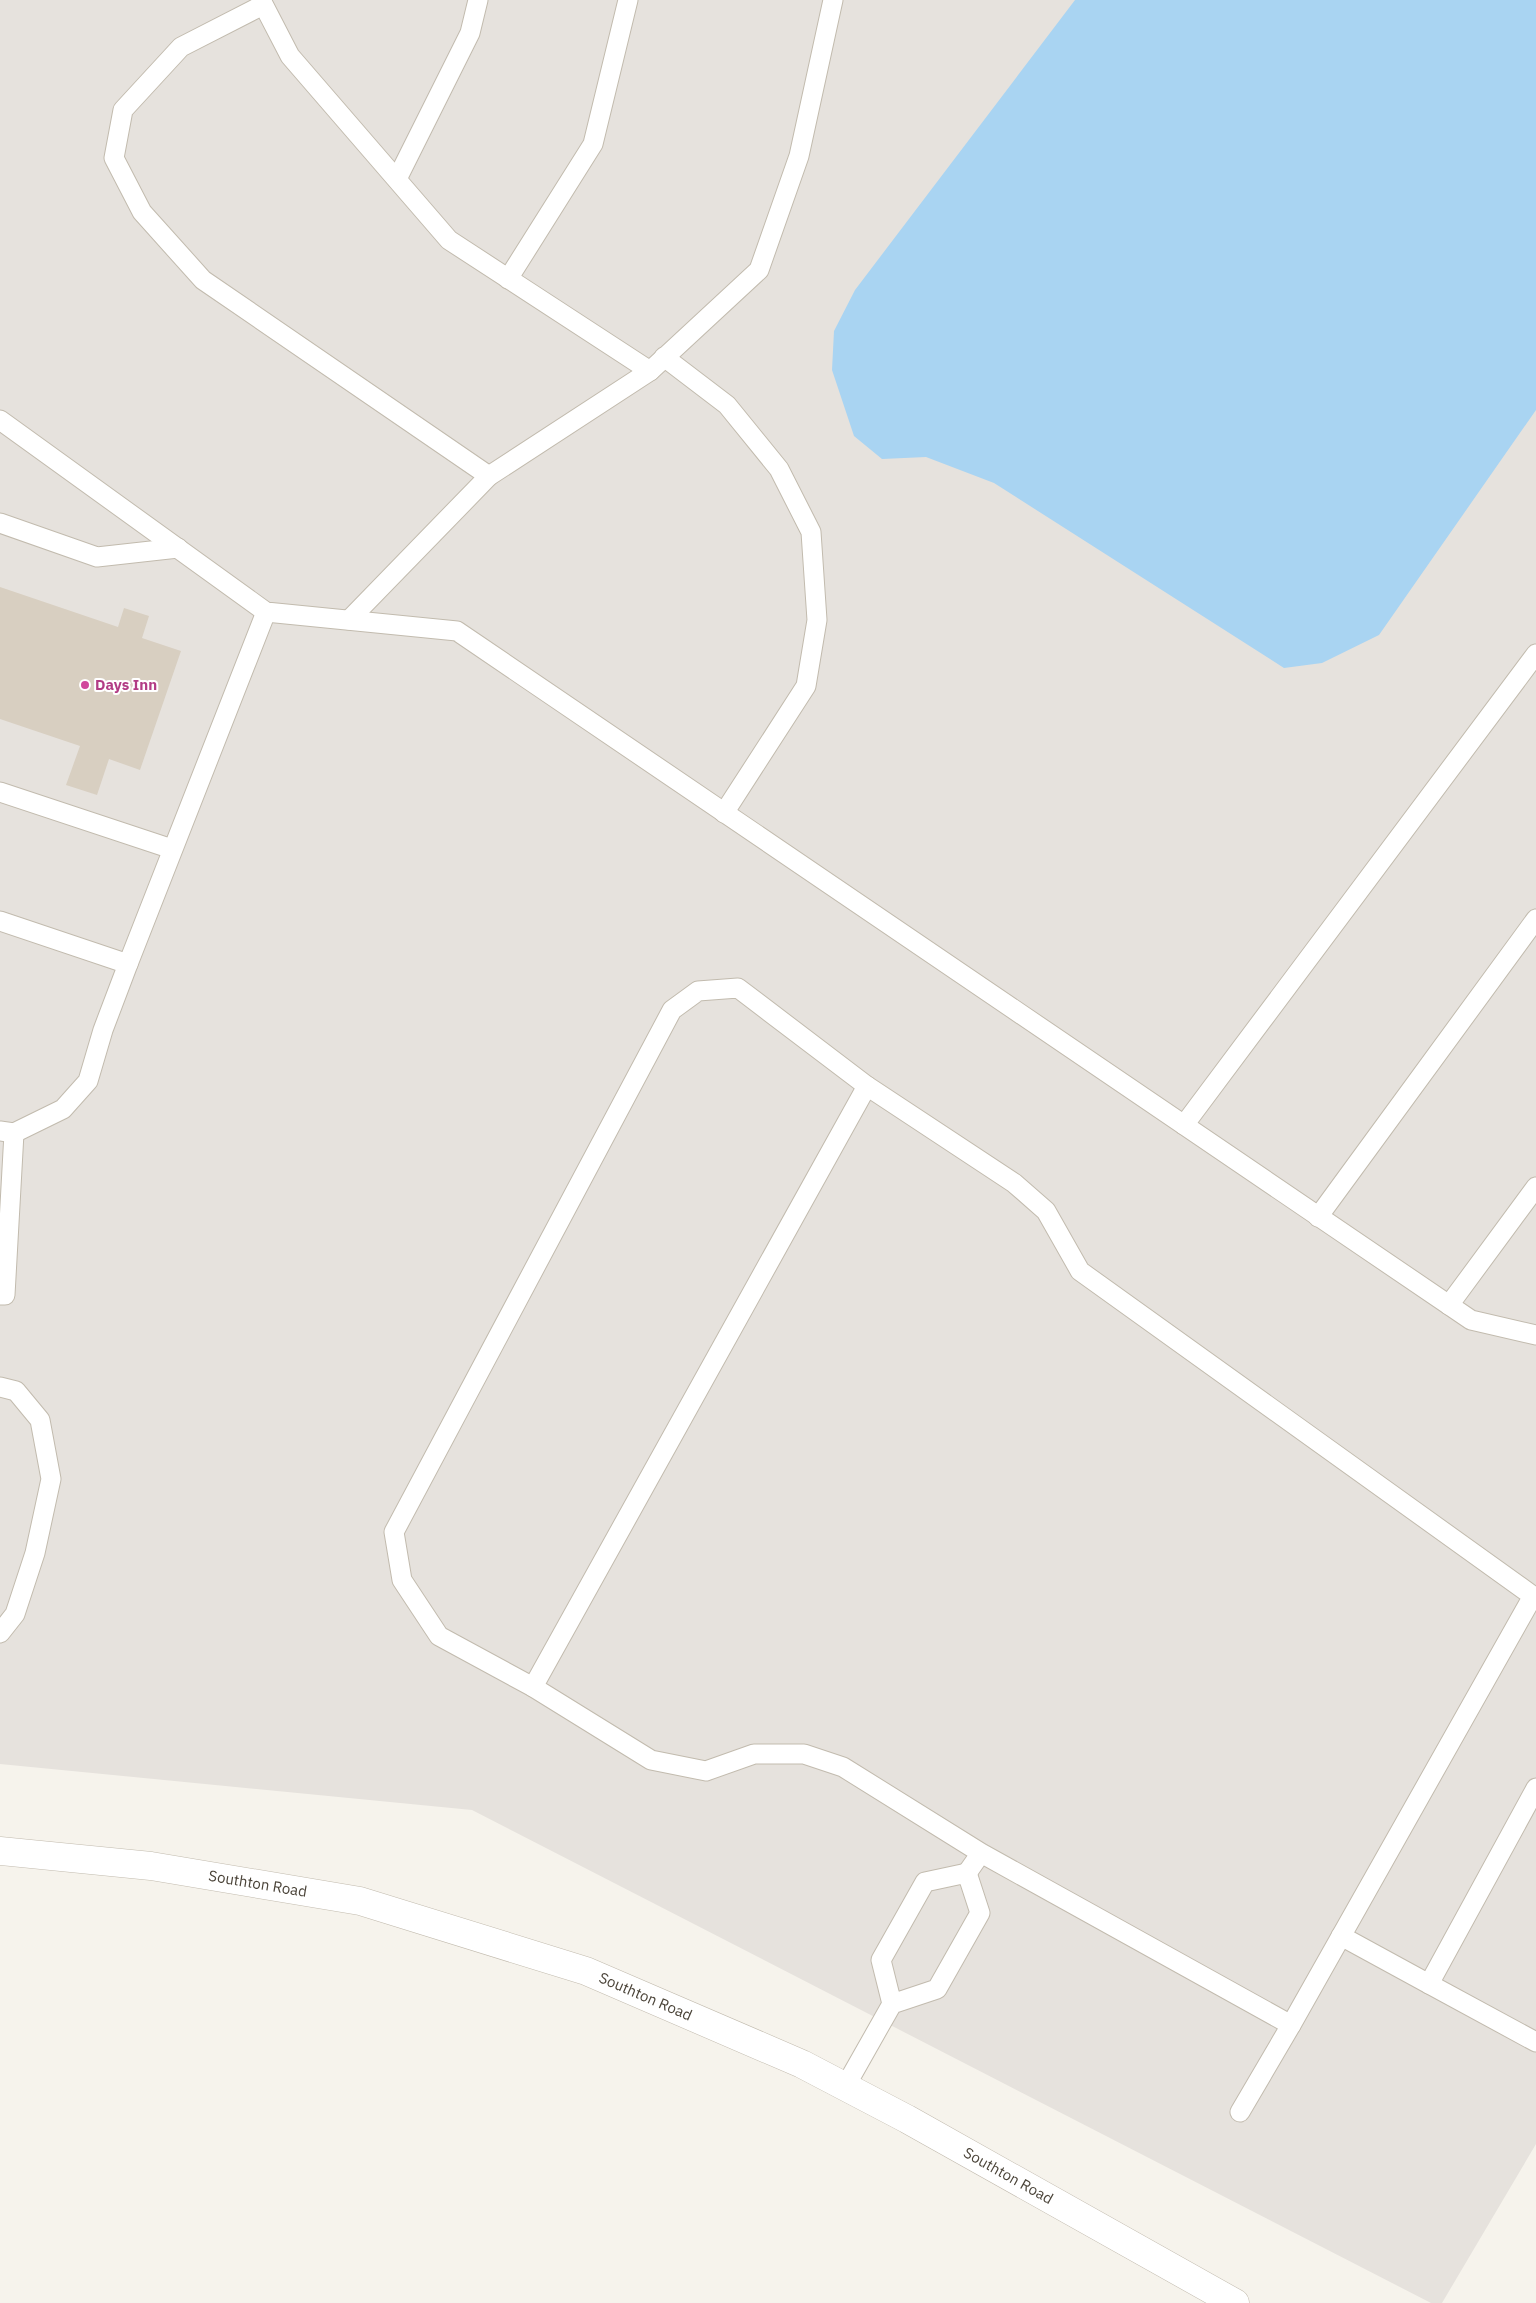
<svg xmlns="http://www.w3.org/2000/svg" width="1536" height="2303" font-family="'IBM Plex Sans',sans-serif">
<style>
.industrial{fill:#e6e2dd}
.water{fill:#a9d4f2}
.building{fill:#d8cfc1}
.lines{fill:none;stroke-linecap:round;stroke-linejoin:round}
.service-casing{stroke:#c2bbae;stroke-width:21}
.tertiary-casing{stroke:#c2bbae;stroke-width:29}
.service{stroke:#fff;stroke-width:19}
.tertiary{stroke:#fff;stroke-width:28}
.hotel-dot{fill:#d1479c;stroke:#fff;stroke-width:2}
.labels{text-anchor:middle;stroke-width:4;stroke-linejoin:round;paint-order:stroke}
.hotel-label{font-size:15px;font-weight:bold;fill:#b23c85;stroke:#fff;text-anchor:start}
.street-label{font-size:15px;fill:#4b4439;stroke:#fff}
</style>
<rect width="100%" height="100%" fill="#f6f3ec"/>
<polygon class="industrial" points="0,0 1536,0 1536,2144 1442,2303 1431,2303 472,1810 0,1764"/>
<polygon class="water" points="1075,0 1536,0 1536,410 1379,635 1322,663 1284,668 994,483 926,457 882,459 854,436 832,370 834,331 855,290"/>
<polygon class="building" points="0,587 118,627 124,608 149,616 142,638 181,651 140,770 109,759 97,795 66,785 80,746 0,719"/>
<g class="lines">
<defs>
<g id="service">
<polyline points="261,0 290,56 449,240 650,371"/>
<polyline points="263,5 181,47 123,110 114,158 142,212 203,280 489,476"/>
<polyline points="397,179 470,33 478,0"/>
<polyline points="508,279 593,144 628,0"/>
<polyline points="664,357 727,405 779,469 811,532 817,620 806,686 724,813"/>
<polyline points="0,420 266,612 457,631 1471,1320 1536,1335"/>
<polyline points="0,523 97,557 178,548"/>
<polyline points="349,620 489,476 650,371 759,270 799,156 833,0"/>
<polyline points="0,792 172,849"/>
<polyline points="0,921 128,964 266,612"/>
<polyline points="1184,1125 1536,654"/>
<polyline points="0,1131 14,1133 5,1295 0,1295"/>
<polyline points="14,1133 63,1109 88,1081 103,1030 128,964"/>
<polyline points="1318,1217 1536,919"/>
<polyline points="1449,1305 1536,1187"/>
<polyline points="0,1387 16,1391 40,1420 51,1479 35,1553 15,1614 0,1633"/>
<polyline points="533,1687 439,1636 402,1580 394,1532 672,1010 698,991 738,988 867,1086"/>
<polyline points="1536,1788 1429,1984 1536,2042"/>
<polyline points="967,1873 981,1853 1291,2025 1533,1596 1080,1271 1046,1211 1014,1183 867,1086 533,1687 651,1760 706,1771 754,1754 804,1754 843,1767 981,1853"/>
<polyline points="1341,1936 1429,1984"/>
<polyline points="845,2087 892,2004 937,1989 980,1913 967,1873 925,1882 881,1960 892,2004"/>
<polyline points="1240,2112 1291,2025"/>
</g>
<g id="tertiary">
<path id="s1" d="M0,1851L151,1866L360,1901L586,1971L802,2064L907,2119L1235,2303"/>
</g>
</defs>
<use href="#service" class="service-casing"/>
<use href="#tertiary" class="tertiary-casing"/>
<use href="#service" class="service"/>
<use href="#tertiary" class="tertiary"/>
</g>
<circle class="hotel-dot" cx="85" cy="685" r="5"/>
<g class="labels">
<g class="hotel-label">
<text x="95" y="690">Days Inn</text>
</g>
<g class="street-label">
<text dy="5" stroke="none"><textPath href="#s1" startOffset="260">Southton Road</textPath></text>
<text dy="5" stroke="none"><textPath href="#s1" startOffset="665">Southton Road</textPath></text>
<text dy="5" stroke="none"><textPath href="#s1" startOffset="1070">Southton Road</textPath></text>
</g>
</g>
</svg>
